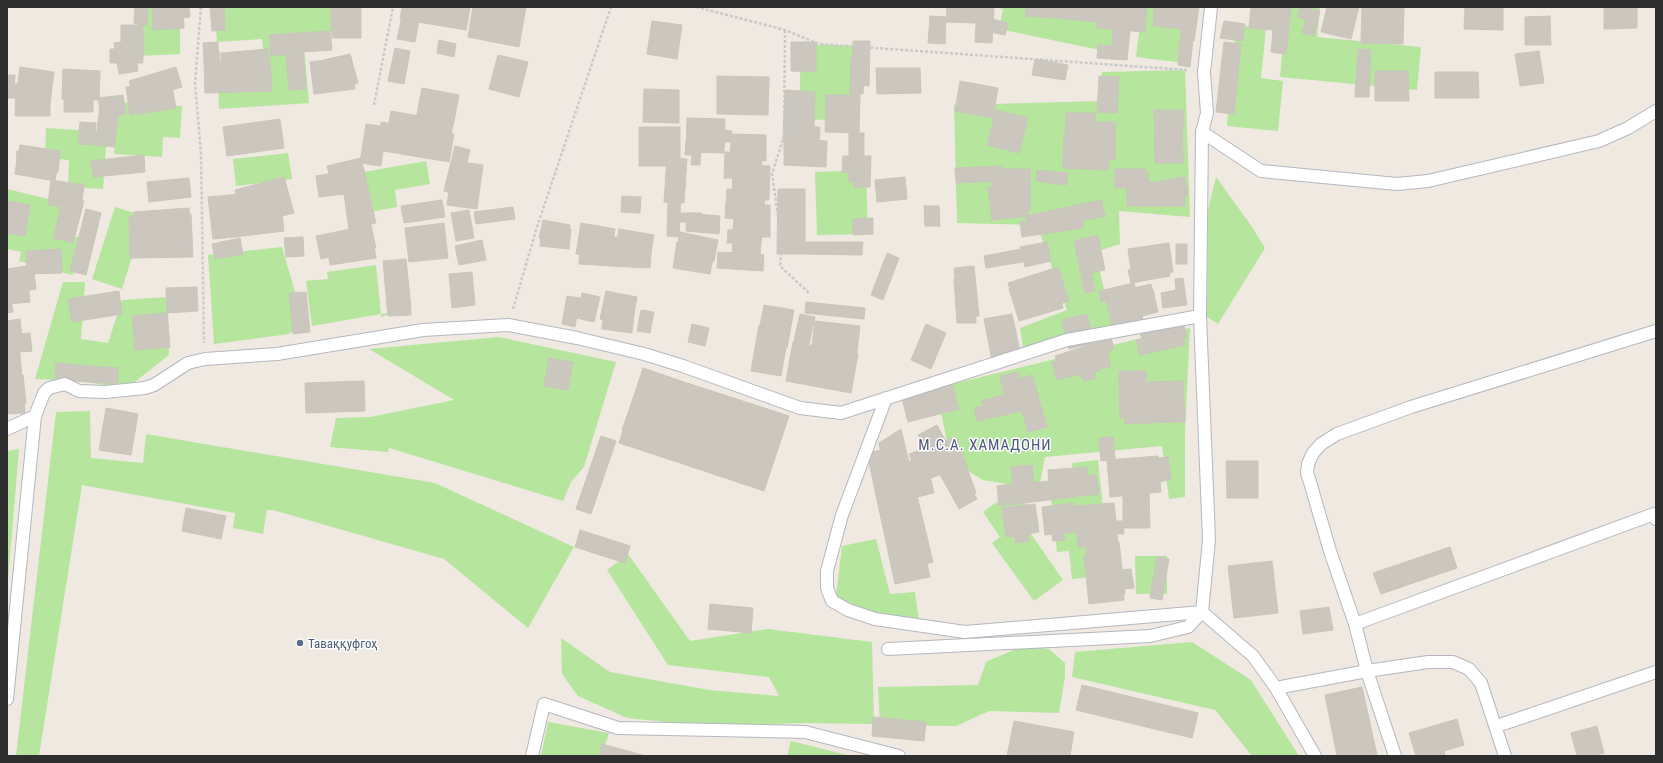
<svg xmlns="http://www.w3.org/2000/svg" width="1663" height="763" font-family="'Roboto Condensed',sans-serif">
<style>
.green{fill:#b6e59e}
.building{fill:#cbc7bf;stroke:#cbc5ba}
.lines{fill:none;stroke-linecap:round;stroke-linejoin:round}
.service-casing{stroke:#b4b7c1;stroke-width:14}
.path{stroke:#c9c9c9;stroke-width:2.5;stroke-dasharray:3 2;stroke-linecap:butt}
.service{stroke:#fff;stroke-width:12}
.service-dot{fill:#5c6f8a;stroke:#fff;stroke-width:1.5}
.labels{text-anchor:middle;stroke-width:3;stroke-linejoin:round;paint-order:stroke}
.service-label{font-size:13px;fill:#4e5e75;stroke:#fff;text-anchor:start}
.quarter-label{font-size:15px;letter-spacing:1px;fill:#4d5680;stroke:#fff}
</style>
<rect width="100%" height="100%" fill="#efe9e1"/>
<g class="green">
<polygon points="138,7 180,7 180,54 137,56"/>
<polygon points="214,7 338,7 340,31 303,34 309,103 219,109 218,86 266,83 262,39 217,42"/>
<polygon points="994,7 1123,7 1114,53 999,29 1003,9"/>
<polygon points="1142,7 1191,7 1184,63 1136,57"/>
<polygon points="1255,7 1320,7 1317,37 1421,47 1417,90 1280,77 1285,18"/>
<polygon points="1236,25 1266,28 1261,78 1283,81 1278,131 1227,126"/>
<polygon points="801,44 862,46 859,121 799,119"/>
<polygon points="1185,70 1190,217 1119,211 1120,244 1095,252 1114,329 1024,352 1020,328 1067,310 1037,225 957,223 954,105 1103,101 1102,72"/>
<polygon points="116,102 182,106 180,138 163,137 162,157 114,154"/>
<polygon points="46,128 107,132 103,189 68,187 69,160 45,158"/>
<polygon points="288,153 292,179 236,186 233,159"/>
<polygon points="426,161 430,184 395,190 397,207 365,213 358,173"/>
<polygon points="866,170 868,234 817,235 815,172"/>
<polygon points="1216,177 1250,224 1265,248 1218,324 1207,317 1208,210"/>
<polygon points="7,189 77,206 69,235 82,238 73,275 19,261 21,252 7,249"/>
<polygon points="115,207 145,216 122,289 92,279"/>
<polygon points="282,247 304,323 289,334 214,344 208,255"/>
<polygon points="376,265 381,314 396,312 381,317 381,314 312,326 306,281 328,279 327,272"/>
<polygon points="63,282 85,282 81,339 108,343 122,300 168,297 169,355 127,388 78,381 35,379"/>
<polygon points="1190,328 1185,430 1185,497 1169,499 1162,446 1045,457 1039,489 983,480 951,461 936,388 1171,331"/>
<polygon points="499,337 616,362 584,467 571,482 563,501 389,448 388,452 330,447 336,418 370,417 454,400 369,349"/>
<polygon points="90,411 91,458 143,463 146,434 435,483 574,547 528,628 444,559 273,510 267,510 263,534 233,528 235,513 82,485 39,756 16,756 56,412"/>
<polygon points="19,449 7,591 7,451"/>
<polygon points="1098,460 1110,575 1072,579 1069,551 1057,552 1050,490 1074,487 1072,463"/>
<polygon points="1015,489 1039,523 1029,531 1063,580 1034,601 992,543 1000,537 983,512"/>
<polygon points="876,539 890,594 915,592 919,623 854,609 836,595 842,546"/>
<polygon points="628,554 690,641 768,629 872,642 874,724 804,723 706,726 627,718 578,696 562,674 561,638 610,672 709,690 779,696 769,677 668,665 607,570"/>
<polygon points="1135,556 1167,556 1167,594 1136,594"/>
<polygon points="1192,642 1251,680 1299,756 1252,756 1215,710 1072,677 1075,652"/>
<polygon points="1020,647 1049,649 1065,663 1065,677 1059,713 989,711 956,726 880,725 878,687 978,685 986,662"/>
<polygon points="548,722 609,733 602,756 541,756"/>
<polygon points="791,741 851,756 787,756"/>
</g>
<g class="building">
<polygon points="135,7 148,7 147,25 134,23"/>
<polygon points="152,7 183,7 184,28 153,30"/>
<polygon points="155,7 189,7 190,17 156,20"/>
<polygon points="210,7 224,7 225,30 212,31"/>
<polygon points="331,7 361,7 361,38 332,38"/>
<polygon points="402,7 470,7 466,30 400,19"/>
<polygon points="473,7 526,7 519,47 468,37"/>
<polygon points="947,7 977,7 977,23 946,22"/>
<polygon points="977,7 994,7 992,43 975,42"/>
<polygon points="1026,7 1057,7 1056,18 1025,16"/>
<polygon points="1053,7 1098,7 1096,17 1053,11"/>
<polygon points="1057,7 1099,7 1098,22 1056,18"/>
<polygon points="1099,7 1147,7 1145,32 1097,28"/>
<polygon points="1101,7 1133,7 1132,17 1100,12"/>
<polygon points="1155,7 1186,7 1184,20 1153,16"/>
<polygon points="1155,7 1196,7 1194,30 1153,26"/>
<polygon points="1190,7 1199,7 1194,41 1183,39"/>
<polygon points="1251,7 1291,7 1286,54 1271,52 1273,30 1249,28"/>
<polygon points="1300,7 1307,7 1320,11 1314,36 1302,33 1306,20 1297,17"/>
<polygon points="1327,7 1359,7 1351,39 1321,32"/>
<polygon points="1362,7 1404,7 1403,44 1361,43"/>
<polygon points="1465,7 1503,7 1503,30 1464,29"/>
<polygon points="1604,7 1637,7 1637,28 1604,29"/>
<polygon points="403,12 420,15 415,42 397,39"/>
<polygon points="930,16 946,17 945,44 928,43"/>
<polygon points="1550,16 1551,45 1525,45 1525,17"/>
<polygon points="983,17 1008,23 1005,35 980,30"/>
<polygon points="652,21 682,25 677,59 647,54"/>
<polygon points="1224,21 1245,24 1243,41 1220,38"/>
<polygon points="121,25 143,25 143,63 110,63 110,49 121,49"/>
<polygon points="1113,29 1130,30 1127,60 1111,59"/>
<polygon points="1181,29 1194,30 1190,67 1178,65"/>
<polygon points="330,31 332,50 303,52 306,89 289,90 286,54 271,56 269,35"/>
<polygon points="133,40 138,71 119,74 114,43"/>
<polygon points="439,40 456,44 454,57 437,53"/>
<polygon points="853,41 870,41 869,86 852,85"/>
<polygon points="218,42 218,62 204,62 203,43"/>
<polygon points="791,42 816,42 816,72 791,71"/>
<polygon points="1224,42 1241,44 1234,114 1216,112"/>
<polygon points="1098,45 1112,46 1111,59 1097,58"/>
<polygon points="395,48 410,51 404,84 388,81"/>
<polygon points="268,49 270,75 223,79 221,53"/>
<polygon points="1358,49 1371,50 1369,97 1355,97"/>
<polygon points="219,51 222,82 209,83 207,52"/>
<polygon points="1539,51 1544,83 1520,86 1515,54"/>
<polygon points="350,54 358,83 318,93 311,63"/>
<polygon points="498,55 528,62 519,97 489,89"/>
<polygon points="351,57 355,89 314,94 310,62"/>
<polygon points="851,57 864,57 863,94 850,94"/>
<polygon points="270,59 272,91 205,93 204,62"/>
<polygon points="1035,59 1068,65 1065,80 1032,75"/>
<polygon points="20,67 54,72 50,103 16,98"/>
<polygon points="176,67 182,87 135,101 129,81"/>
<polygon points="876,68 920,68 921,93 877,94"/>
<polygon points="63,69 100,71 99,100 62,99"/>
<polygon points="1375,71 1408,71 1409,101 1375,101"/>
<polygon points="1435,72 1478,72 1479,98 1435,98"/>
<polygon points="7,75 15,75 14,91 7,91"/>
<polygon points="717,76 769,77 768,115 717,114"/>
<polygon points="1099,76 1119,77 1117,113 1097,112"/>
<polygon points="171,80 176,108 130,115 126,87"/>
<polygon points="960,81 998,88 993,118 955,111"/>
<polygon points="7,84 16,84 15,98 7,98"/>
<polygon points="16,84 50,85 50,116 15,116"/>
<rect x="64" y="86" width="29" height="26"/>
<polygon points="422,88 459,95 453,126 416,119"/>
<polygon points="644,89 679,90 679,123 643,122"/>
<polygon points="785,90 815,92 814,134 805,133 805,140 783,139"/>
<polygon points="123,95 126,114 101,118 98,98"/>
<polygon points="826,95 860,95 859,133 825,132"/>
<polygon points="100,107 119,109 114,147 95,145"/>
<polygon points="996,110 1028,118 1019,153 987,145"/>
<polygon points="1154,110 1182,110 1183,163 1155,163"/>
<polygon points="391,111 453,122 449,151 386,141"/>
<polygon points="1066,113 1095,113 1095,122 1115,122 1115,160 1065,159"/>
<polygon points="1168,114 1184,115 1180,151 1165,149"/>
<polygon points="687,118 725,119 724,153 686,152"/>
<polygon points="280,119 284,148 227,156 223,127"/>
<polygon points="80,122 96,123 94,145 78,144"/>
<polygon points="381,122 454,134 449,162 383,151 381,166 360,163 366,124 381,126"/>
<polygon points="788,126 820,127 819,152 787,151"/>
<polygon points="1081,126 1093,126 1093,135 1081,134"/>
<rect x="639" y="127" width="41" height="39"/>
<polygon points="724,130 732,131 731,142 724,142"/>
<rect x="849" y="133" width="15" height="30"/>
<polygon points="1064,133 1109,135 1108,170 1063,168"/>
<polygon points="731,134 766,135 766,161 730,160"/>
<polygon points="784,139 827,141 826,167 784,165"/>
<polygon points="686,142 701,143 700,165 691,165 692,155 685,155"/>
<polygon points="20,145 60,151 55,181 15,174"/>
<polygon points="455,146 470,150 459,195 444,191"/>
<polygon points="17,151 60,154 58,172 16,169"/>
<polygon points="725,152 762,153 761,178 724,178"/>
<polygon points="144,155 145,172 93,177 91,161"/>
<polygon points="843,156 871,156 870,187 854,187 854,172 842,172"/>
<polygon points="361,158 376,223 357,227 347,183 332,186 327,166"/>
<polygon points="667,158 687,159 684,203 664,202"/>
<polygon points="453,161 483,165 477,209 447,205"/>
<rect x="849" y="163" width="15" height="19"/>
<polygon points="733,165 770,166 769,200 732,199"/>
<polygon points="1002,166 1002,181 956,183 955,168"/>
<polygon points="364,169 372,234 350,237 341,172"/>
<rect x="992" y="169" width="38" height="42"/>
<rect x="1115" y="169" width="30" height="19"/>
<polygon points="669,170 682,170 679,237 667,236"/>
<polygon points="1037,170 1068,173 1066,185 1036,181"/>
<polygon points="1147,171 1149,183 1185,177 1188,194 1133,202 1128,174"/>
<polygon points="341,172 344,194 319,197 316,176"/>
<polygon points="284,177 294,213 245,226 235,190"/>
<polygon points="905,177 907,199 877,202 875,180"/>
<polygon points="189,178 191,197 149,202 147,182"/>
<polygon points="51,180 84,185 81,209 48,205"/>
<polygon points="1024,183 1028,216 992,220 988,187"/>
<polygon points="1185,188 1185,206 1127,206 1127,189"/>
<polygon points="279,189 284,231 235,237 230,195"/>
<polygon points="727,189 765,192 763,221 725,218"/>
<polygon points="778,189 805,189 805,254 777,254"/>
<polygon points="230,195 235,237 213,239 208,197"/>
<polygon points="64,196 84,201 73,243 53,238"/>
<polygon points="622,196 641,197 640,213 621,212"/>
<polygon points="442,200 445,217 404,223 401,206"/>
<polygon points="1101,200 1105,216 1029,232 1026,216"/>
<polygon points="7,201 30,205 25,236 7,233"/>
<rect x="737" y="205" width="33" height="32"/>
<polygon points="924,206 939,206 940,226 925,226"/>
<polygon points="513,207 515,219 476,224 474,212"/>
<polygon points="189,208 191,238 137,242 134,212"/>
<polygon points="86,209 101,213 86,275 70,271"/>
<polygon points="469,210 474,238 456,241 451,213"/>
<polygon points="680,213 701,213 701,223 680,222"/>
<polygon points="687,213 720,216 719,234 686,231"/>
<polygon points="1081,213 1083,228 1022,237 1020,222"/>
<polygon points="191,214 193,257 130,258 129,216"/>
<polygon points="873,218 873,234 853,235 853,219"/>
<polygon points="734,219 763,221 760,255 732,254 733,243 727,243 728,230 733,230"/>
<polygon points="543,220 570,225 567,243 539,238"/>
<polygon points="444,223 448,258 409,262 405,228"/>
<polygon points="581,223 615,229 610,260 576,254"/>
<polygon points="371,225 376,248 321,259 316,236"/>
<polygon points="542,227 571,229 569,249 540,246"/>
<polygon points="619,229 654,235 649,262 614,257"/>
<polygon points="680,232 718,240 714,261 676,254"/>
<polygon points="372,234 376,258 330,265 326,240"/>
<polygon points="581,235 613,237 611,266 579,264"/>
<polygon points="1098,235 1105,270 1081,275 1074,241"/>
<polygon points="303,237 304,256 286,257 284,238"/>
<polygon points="613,237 652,239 650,268 611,266"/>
<polygon points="240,238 243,254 215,259 212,244"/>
<polygon points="482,240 486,260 459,265 455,246"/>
<polygon points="677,242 715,248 710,274 673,268"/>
<polygon points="805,242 863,242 862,255 805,254"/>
<polygon points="1047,242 1051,261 1025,267 1020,247"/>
<polygon points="1169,243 1173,272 1132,278 1128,249"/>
<rect x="1176" y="244" width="11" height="20"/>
<polygon points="61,249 62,273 27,274 26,251"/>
<polygon points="1021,249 1023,262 986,268 984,256"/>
<polygon points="718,252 764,255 763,271 717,268"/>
<polygon points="887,253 899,258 883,300 871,295"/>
<polygon points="406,259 411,310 388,312 383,261"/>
<polygon points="1167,263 1170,276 1131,283 1128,270"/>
<polygon points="33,265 36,289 10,293 13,312 7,313 7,269"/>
<polygon points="974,266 979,316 959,318 954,268"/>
<polygon points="1058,267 1069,301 1019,317 1008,283"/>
<polygon points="397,269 397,281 408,280 411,315 388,316 384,270"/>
<polygon points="472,272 475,305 452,308 449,274"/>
<polygon points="1091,273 1095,291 1085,293 1081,275"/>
<polygon points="27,274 30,302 7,304 7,276"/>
<polygon points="1053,276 1063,308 1019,321 1009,289"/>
<polygon points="973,278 976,323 957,323 954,279"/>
<polygon points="1183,278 1187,305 1163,308 1161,293 1176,290 1175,279"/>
<polygon points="1134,283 1137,294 1101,302 1099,291"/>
<polygon points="1151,284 1158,312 1114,323 1107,294"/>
<polygon points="197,287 198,311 167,313 166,288"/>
<polygon points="1153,290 1156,304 1140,307 1137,294"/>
<polygon points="119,291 122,314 72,322 68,299"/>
<polygon points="606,291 637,297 632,325 600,319"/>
<polygon points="306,292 310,332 293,334 289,293"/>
<polygon points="582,293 600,297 594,322 576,318"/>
<polygon points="1137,294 1144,325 1114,332 1106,300"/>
<polygon points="567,296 580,298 575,327 562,324"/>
<polygon points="605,301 635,305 632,333 602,329"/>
<polygon points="806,302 865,308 864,319 805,313"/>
<polygon points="764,305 794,310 787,348 757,342"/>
<polygon points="641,310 654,312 650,333 637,331"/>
<polygon points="167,313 170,347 135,350 132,316"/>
<polygon points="800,314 815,317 804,366 789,363"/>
<polygon points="1012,314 1022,360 993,366 984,319"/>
<polygon points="1087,314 1094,343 1069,349 1062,320"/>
<polygon points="20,319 23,346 7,347 7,321"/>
<polygon points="17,321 19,344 7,345 7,322"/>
<polygon points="815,321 860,326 855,368 810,362"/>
<polygon points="1183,322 1187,337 1144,347 1140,332"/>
<polygon points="692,324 709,328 705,346 688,342"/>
<polygon points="926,324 946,333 931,369 911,360"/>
<polygon points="759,325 789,331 781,376 751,371"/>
<polygon points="1182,330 1185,345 1140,355 1136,340"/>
<polygon points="30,333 32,351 19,352 18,334"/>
<polygon points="1111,338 1114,349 1094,356 1099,371 1081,377 1078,368 1061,374 1055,356"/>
<polygon points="793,342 858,354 851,393 786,381"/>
<polygon points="19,344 25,413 7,414 7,345"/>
<polygon points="1106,348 1111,366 1057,380 1052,362"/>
<polygon points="549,358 573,362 568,390 544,386"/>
<polygon points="56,363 89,366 88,382 55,379"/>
<polygon points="89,366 118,368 117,384 88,382"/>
<polygon points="643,368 684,382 659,456 619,443"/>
<polygon points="1093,371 1095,378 1083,381 1081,374"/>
<polygon points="1119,371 1146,371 1146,382 1183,381 1184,418 1120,418"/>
<polygon points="1018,372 1023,397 1006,401 1000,376"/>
<polygon points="23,375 26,403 7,405 7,377"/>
<polygon points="1032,375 1047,427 1028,432 1020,405 985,415 981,401 1014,392 1011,381"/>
<polygon points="641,376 770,420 751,475 622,430"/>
<polygon points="1143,377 1143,390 1124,391 1124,378"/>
<polygon points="364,381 365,411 306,413 305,383"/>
<polygon points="684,382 789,416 764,491 659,456"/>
<polygon points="952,384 959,409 908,422 902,398"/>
<polygon points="1173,389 1174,422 1125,424 1124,391"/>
<polygon points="950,393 954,403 914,413 913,406"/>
<polygon points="1033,395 1036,408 977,421 974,408"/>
<polygon points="1173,407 1185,407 1185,422 1174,422"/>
<polygon points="106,408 138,414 131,455 99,450"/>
<polygon points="937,425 977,499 959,509 918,435"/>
<polygon points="901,429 933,562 902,570 879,443"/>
<polygon points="601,436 616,441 591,514 576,509"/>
<polygon points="956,437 976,493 956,501 945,473 920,482 909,454"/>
<polygon points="1113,437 1115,460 1101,461 1099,438"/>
<polygon points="902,446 930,577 895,584 867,453"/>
<polygon points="1158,456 1161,492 1110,497 1107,460"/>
<polygon points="1168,457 1171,480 1112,488 1109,464"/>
<polygon points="926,458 934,493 913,498 905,462"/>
<polygon points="1226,461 1258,461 1258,498 1227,498"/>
<polygon points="1032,465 1034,483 1096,475 1099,494 999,506 997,486 1013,484 1011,467"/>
<polygon points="1087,467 1089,494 1050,497 1048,470"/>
<polygon points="1123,491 1149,491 1150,528 1123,528"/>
<polygon points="1074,503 1077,532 1064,533 1065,540 1053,541 1052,534 1045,535 1042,507"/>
<polygon points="1114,503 1116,521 1123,521 1124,534 1117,534 1118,543 1078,547 1075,506"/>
<polygon points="1035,504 1039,532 1028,534 1029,541 1016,543 1015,536 1006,537 1002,508"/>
<polygon points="186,508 226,516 221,539 182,531"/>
<polygon points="580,530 630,546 625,563 575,547"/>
<polygon points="1119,542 1125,594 1091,598 1086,545"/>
<polygon points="1450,547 1457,568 1381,594 1373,573"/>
<polygon points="1118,551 1120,570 1131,569 1134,588 1123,589 1124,600 1089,604 1084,555"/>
<polygon points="1157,557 1169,559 1162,600 1150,598"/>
<polygon points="1272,561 1278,613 1234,618 1228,566"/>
<polygon points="710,604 753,608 751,633 708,629"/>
<polygon points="1329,607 1333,630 1303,634 1300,611"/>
<polygon points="1082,685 1198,713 1192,738 1076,710"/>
<polygon points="1362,687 1377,755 1370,756 1337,756 1325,695"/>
<polygon points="873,717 926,722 924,741 872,736"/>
<polygon points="1457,719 1464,745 1444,751 1445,756 1416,756 1409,733"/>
<polygon points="1014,721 1074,732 1070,756 1007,756"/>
<polygon points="1597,726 1604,753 1593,756 1577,756 1571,733"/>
<polygon points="602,744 646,756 599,756"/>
</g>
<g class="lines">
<defs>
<g id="service">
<polyline points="1202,132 1207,113 1204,72 1211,7"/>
<polyline points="1200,316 1202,132 1261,171 1397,184 1428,181 1599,141 1628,128 1656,111"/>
<polyline points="7,429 35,416 44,393 49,388 65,384 79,391 105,392 145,388 154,385 188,363 205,359 277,354 423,330 508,325 577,338 644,354 683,366 800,408 841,413 1067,340 1200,316 1209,540 1202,612 965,632 875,619 848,610 832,601 827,588 827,571 842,515 886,398"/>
<polyline points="1355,624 1654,514 1656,519"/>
<polyline points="888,649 1150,636 1188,627 1202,612 1253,656 1276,688 1315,756"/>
<polyline points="1276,688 1367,671 1428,662 1453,662 1469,669 1481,683 1505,756"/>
<polyline points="7,699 35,416"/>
<polyline points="1497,726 1656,672"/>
<polyline points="532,756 544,704 618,728 805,732 899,756"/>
<polyline points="1395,756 1367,671 1355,624 1330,551 1310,482 1307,473 1308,464 1313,453 1321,444 1337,434 1411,407 1656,331"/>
</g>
</defs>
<use href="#service" class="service-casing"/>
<g class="path">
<polyline points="201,7 195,83 201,154 204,343"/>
<polyline points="696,7 785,30 819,44 1187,70"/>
<polyline points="785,30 784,136 772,174 782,243 780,266 809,293"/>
<polyline points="374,105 393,7"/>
<polyline points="513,309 537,227 611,7"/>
</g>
<use href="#service" class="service"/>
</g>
<circle class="service-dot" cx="300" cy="643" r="4"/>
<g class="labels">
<g class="service-label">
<text x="308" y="648">Таваққуфгоҳ</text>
</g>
<g class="quarter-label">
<text x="985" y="450">М.С.А. ХАМАДОНИ</text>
</g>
</g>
<rect width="1663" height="763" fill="none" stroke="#2e2e2e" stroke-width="16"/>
</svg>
